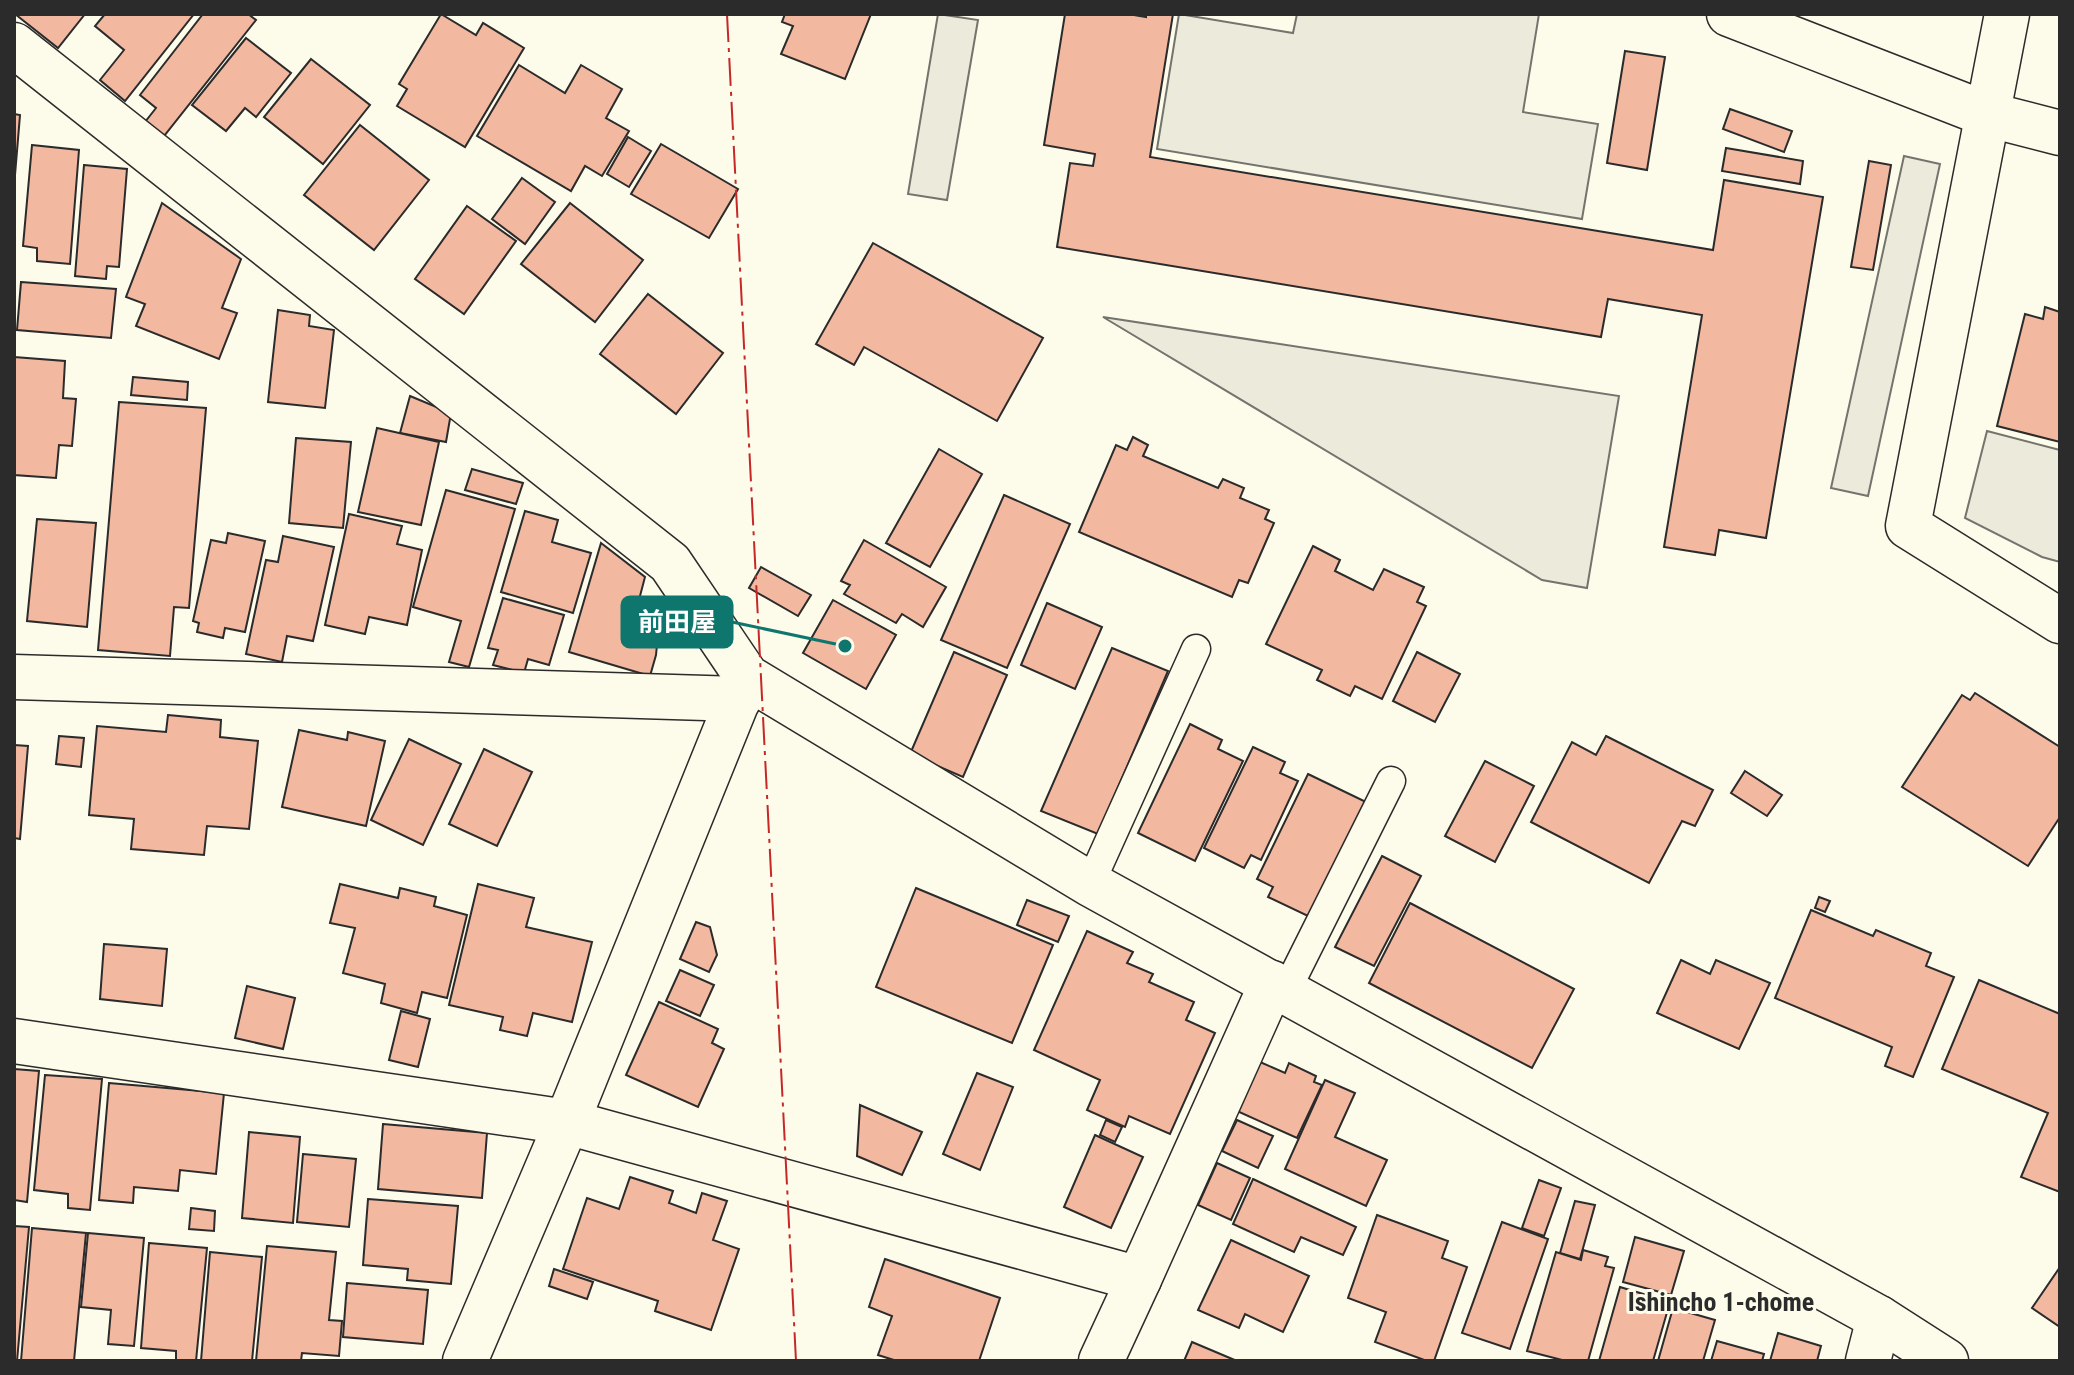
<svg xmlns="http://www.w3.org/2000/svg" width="2074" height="1375" font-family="'Roboto Condensed','Noto Sans JP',sans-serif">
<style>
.parking{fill:#eceadb;stroke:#74746e;stroke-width:2}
.building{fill:#f2b8a0;stroke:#2b2b2b;stroke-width:2}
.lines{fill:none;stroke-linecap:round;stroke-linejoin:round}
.service-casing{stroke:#2b2b2b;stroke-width:31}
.minor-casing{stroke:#2b2b2b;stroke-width:47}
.service{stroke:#fdfbea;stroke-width:28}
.minor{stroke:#fdfbea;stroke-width:44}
.power{stroke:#c62828;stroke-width:2;stroke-dasharray:28 6 4 6;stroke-linecap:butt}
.labels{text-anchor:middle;stroke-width:6;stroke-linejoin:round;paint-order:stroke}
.neighbourhood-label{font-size:26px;font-weight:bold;fill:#2b2b2b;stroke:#fdfbea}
.leader{fill:none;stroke:#0f766e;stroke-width:3}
.callout-dot{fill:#0f766e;stroke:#fdfbea;stroke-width:3}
.callout{fill:#0f766e;stroke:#0f766e;stroke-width:3}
.callout-label{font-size:26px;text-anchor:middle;font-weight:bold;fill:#fff}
</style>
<rect width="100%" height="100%" fill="#fdfbea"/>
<g class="parking">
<polygon points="938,14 978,20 947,200 908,194"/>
<polygon points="1179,14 1293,33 1297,14 1539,14 1523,112 1598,124 1582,219 1157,149"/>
<polygon points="1904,156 1940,164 1868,496 1831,488"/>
<polygon points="1103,317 1619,396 1587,588 1542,580"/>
<polygon points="1987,431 2060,450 2060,562 2042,557 1965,518"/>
</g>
<g class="building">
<polygon points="15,14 85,14 58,48"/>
<polygon points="105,14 194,14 125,101 100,80 124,50 95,26"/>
<polygon points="203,14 248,14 256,20 164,136 145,122 156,108 140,95"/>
<polygon points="441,14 476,35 483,23 524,48 465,147 397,106 407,89 399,84"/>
<polygon points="785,14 871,14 845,79 781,54 793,26 782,22"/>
<polygon points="1065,14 1128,14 1146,17 1146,14 1173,14 1150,157 1713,250 1724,180 1823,197 1766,538 1719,530 1715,555 1664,547 1702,315 1608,299 1601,337 1057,247 1070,163 1093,166 1095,154 1044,145"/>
<polygon points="246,38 291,73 256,117 245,108 226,131 192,105"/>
<polygon points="1625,51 1665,57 1647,170 1607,163"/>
<polygon points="311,59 370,105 323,164 264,117"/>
<polygon points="519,65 565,93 581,65 622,89 606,118 629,131 602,176 585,166 571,191 477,136"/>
<polygon points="1730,109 1792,131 1784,152 1723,129"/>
<polygon points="14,114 20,115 15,175 14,175"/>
<polygon points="360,125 429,180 374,250 304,195"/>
<polygon points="628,137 651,151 629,187 607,174"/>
<polygon points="661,144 738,189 709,238 631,194"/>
<polygon points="32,145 79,150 70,264 37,261 37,248 23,246"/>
<polygon points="1726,148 1803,161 1800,184 1722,171"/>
<polygon points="1869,161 1891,165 1873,270 1851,267"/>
<polygon points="84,165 127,169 119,267 107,266 106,279 75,276"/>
<polygon points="522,178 555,202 525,244 492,219"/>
<polygon points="162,203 241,259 222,308 237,313 219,359 136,326 145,304 126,297"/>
<polygon points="570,203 643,260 595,322 521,264"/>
<polygon points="467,206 516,241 464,314 415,279"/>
<polygon points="873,243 1043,338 997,421 864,347 854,365 816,344"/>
<polygon points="21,282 116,289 111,338 17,330"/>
<polygon points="648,294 723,353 676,414 600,354"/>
<polygon points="2045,307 2060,312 2060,442 1997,426 2025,314 2043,319"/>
<polygon points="278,310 310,315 309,326 334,330 325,408 268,402"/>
<polygon points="14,357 65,361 63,398 76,399 72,446 59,445 56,478 14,475"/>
<polygon points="133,377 188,382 187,400 131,395"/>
<polygon points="410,396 451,413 446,442 400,433"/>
<polygon points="119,402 206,408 189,608 174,607 170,656 98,650"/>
<polygon points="377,428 439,442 421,525 358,512"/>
<polygon points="1133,437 1148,445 1143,456 1218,488 1223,479 1244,488 1240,498 1269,510 1265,519 1274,523 1248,583 1239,580 1232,597 1079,532 1116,445 1127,450"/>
<polygon points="296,438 351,442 343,528 289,523"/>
<polygon points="939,449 982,474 930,567 886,543"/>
<polygon points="472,469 523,483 516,504 465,490"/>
<polygon points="446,490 515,509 469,667 449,662 461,621 413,607"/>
<polygon points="1004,495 1070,524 1007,668 941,640"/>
<polygon points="525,511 558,520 552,542 591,553 573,613 501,592"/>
<polygon points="349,514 402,526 397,544 422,550 407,625 369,617 365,634 325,625"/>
<polygon points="37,519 96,523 87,627 27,621"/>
<polygon points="228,533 265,541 245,632 225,628 223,638 197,632 199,623 193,621 211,540 226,543"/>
<polygon points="283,536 334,547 313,641 287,636 282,662 246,654 266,560 278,562"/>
<polygon points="864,540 946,587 923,627 902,614 896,623 844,594 850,585 841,581"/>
<polygon points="601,543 645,577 640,596 659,624 656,655 650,676 569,652"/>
<polygon points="1313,546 1340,560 1335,571 1373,590 1384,569 1424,587 1417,602 1426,606 1382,699 1355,686 1350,696 1317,680 1322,670 1266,644"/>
<polygon points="761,567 811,595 798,616 749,588"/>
<polygon points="503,598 564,615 549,665 528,659 524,673 493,665 498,650 488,648"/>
<polygon points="833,600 896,635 866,689 803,653"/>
<polygon points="1047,603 1102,627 1075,689 1021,665"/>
<polygon points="1112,648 1168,671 1098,834 1041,811"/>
<polygon points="954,652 1007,675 963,777 910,754"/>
<polygon points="1417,652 1460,674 1435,722 1393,701"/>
<polygon points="1975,693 2060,747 2060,817 2028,866 1902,787 1962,695 1970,700"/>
<polygon points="168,715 221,720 220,737 258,741 249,829 207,826 204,855 131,849 134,819 89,815 97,726 166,732"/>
<polygon points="1190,724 1222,740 1218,749 1243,761 1195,861 1138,833"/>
<polygon points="299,730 347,740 348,732 385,741 366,826 282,807"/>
<polygon points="59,736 84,738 81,767 56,764"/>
<polygon points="1606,736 1713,790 1695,826 1682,821 1649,883 1531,822 1572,742 1596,755"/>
<polygon points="409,739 461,764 423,845 371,820"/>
<polygon points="14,745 28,746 20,839 14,838"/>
<polygon points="1253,747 1285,762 1280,773 1298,781 1261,860 1251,855 1244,868 1204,848"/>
<polygon points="484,749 532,772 497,846 449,824"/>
<polygon points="1485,761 1534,786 1495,862 1445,836"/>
<polygon points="1745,771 1782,795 1767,816 1731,793"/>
<polygon points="1308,774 1366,802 1310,917 1268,897 1273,887 1257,879"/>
<polygon points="1382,856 1421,876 1374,966 1335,947"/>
<polygon points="340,884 398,898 400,888 436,897 434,906 467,915 447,998 422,992 417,1013 381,1003 385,984 343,973 355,928 330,923"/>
<polygon points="478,884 534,898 526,927 592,942 572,1022 533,1013 527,1036 500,1030 503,1017 449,1005"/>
<polygon points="916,888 1053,945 1012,1043 876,987"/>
<polygon points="1819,897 1830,901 1825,912 1815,908"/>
<polygon points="1027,900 1069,916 1058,942 1017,925"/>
<polygon points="1410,903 1574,989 1532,1068 1369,983"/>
<polygon points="1811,910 1873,936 1876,930 1931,953 1926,966 1954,977 1913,1077 1885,1066 1892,1047 1775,998"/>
<polygon points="696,922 710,927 717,955 709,972 680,959"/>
<polygon points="1087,931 1133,952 1127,963 1153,974 1149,982 1194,1002 1186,1020 1215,1033 1170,1134 1129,1116 1125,1127 1087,1110 1100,1080 1034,1050"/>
<polygon points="104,944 167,949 162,1006 100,999"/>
<polygon points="1681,960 1710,974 1716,960 1770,983 1739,1049 1657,1013"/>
<polygon points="680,970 714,985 700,1016 666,1001"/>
<polygon points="1979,980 2060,1014 2060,1192 2021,1177 2048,1113 1942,1069"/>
<polygon points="247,986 295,998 283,1049 235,1038"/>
<polygon points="659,1002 718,1029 712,1043 724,1049 698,1107 626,1075"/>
<polygon points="401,1011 430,1019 418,1067 389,1060"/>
<polygon points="1260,1062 1285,1073 1289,1063 1316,1076 1314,1082 1322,1085 1297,1138 1237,1111"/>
<polygon points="14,1069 39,1071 27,1202 14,1200"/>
<polygon points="977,1073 1013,1087 980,1170 943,1154"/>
<polygon points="45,1075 102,1079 90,1210 68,1208 68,1194 34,1190"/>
<polygon points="1325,1080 1355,1093 1335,1137 1387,1160 1366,1206 1285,1169"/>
<polygon points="109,1083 224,1093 216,1174 180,1170 178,1191 134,1187 133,1203 99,1200"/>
<polygon points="860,1105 922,1132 902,1175 857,1156"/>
<polygon points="1106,1120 1122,1127 1115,1142 1100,1135"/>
<polygon points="1237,1120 1273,1136 1258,1168 1222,1151"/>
<polygon points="383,1124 487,1133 482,1198 378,1189"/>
<polygon points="249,1132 300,1137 293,1223 242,1218"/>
<polygon points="1095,1135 1143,1157 1111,1228 1064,1207"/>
<polygon points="303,1154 356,1159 349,1227 297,1222"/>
<polygon points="1217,1163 1250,1178 1231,1220 1198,1205"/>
<polygon points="630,1177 673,1191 669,1203 696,1213 702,1193 727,1201 713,1240 739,1249 711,1330 655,1311 658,1301 563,1269 587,1198 619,1209"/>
<polygon points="1253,1179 1356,1227 1343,1255 1301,1237 1294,1252 1233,1224"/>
<polygon points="1539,1180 1561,1188 1544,1236 1522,1228"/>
<polygon points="368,1199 458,1206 451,1284 407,1280 408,1269 363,1265"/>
<polygon points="1575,1201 1595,1205 1580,1259 1560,1253"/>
<polygon points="191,1208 215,1211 214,1231 189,1229"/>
<polygon points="1377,1215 1448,1241 1442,1258 1467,1267 1434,1361 1427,1361 1375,1342 1386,1312 1348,1298"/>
<polygon points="1502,1222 1548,1239 1510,1349 1462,1333"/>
<polygon points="14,1226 29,1227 17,1361 14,1361"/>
<polygon points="32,1228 86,1233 74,1361 21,1361"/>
<polygon points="88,1233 144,1238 134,1346 108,1344 111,1310 81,1307"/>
<polygon points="1635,1237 1684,1251 1671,1295 1623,1282"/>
<polygon points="1231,1240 1309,1276 1283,1332 1245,1314 1239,1328 1198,1310"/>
<polygon points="149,1243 207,1248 196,1361 176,1361 176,1351 141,1348"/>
<polygon points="267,1246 336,1252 329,1320 342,1321 339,1356 302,1353 301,1361 256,1361"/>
<polygon points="1583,1250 1608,1257 1605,1266 1614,1268 1588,1361 1566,1361 1527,1351 1556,1252 1581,1260"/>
<polygon points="210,1252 262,1257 252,1361 201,1361"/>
<polygon points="885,1259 1000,1298 979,1361 897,1361 878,1355 892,1316 869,1307"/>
<polygon points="2060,1267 2060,1327 2032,1308"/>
<polygon points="554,1269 593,1282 587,1299 549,1286"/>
<polygon points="347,1283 428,1290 423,1344 343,1337"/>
<polygon points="1620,1287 1670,1302 1653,1361 1599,1361"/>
<polygon points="1673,1308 1715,1320 1703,1361 1658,1361"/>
<polygon points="1778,1333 1821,1346 1817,1361 1770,1361"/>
<polygon points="1717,1341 1764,1354 1762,1361 1711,1361"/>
<polygon points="1192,1342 1237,1361 1184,1361"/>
</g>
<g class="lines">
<defs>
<g id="service">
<polyline points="1090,884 1196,649"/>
<polyline points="1286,991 1391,781"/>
</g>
<g id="minor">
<polyline points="1729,14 1986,114 2060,133"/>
<polyline points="2007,14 1908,526 2060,621"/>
<polyline points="14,45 670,563 747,677 1090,884 1879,1318 1946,1361"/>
<polyline points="14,677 739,699"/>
<polyline points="14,1041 567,1122 1139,1279 1272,983"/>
<polyline points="465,1361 567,1122 747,677"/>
<polyline points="1101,1361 1139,1279"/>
<polyline points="1868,1361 1879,1318"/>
</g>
</defs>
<use href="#service" class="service-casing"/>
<use href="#minor" class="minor-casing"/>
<use href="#service" class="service"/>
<use href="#minor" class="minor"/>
<polyline class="power" points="727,14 796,1361"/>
</g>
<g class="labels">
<g class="neighbourhood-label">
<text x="1721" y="1311">Ishincho 1-chome</text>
</g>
</g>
<path class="leader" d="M845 646L732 622"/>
<circle class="callout-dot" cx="845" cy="646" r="8"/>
<rect class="callout" x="622" y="597" width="110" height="50" rx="8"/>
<g class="callout-label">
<text x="677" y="631">前田屋</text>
</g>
<rect width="2074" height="1375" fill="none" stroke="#2b2b2b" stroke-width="32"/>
</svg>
